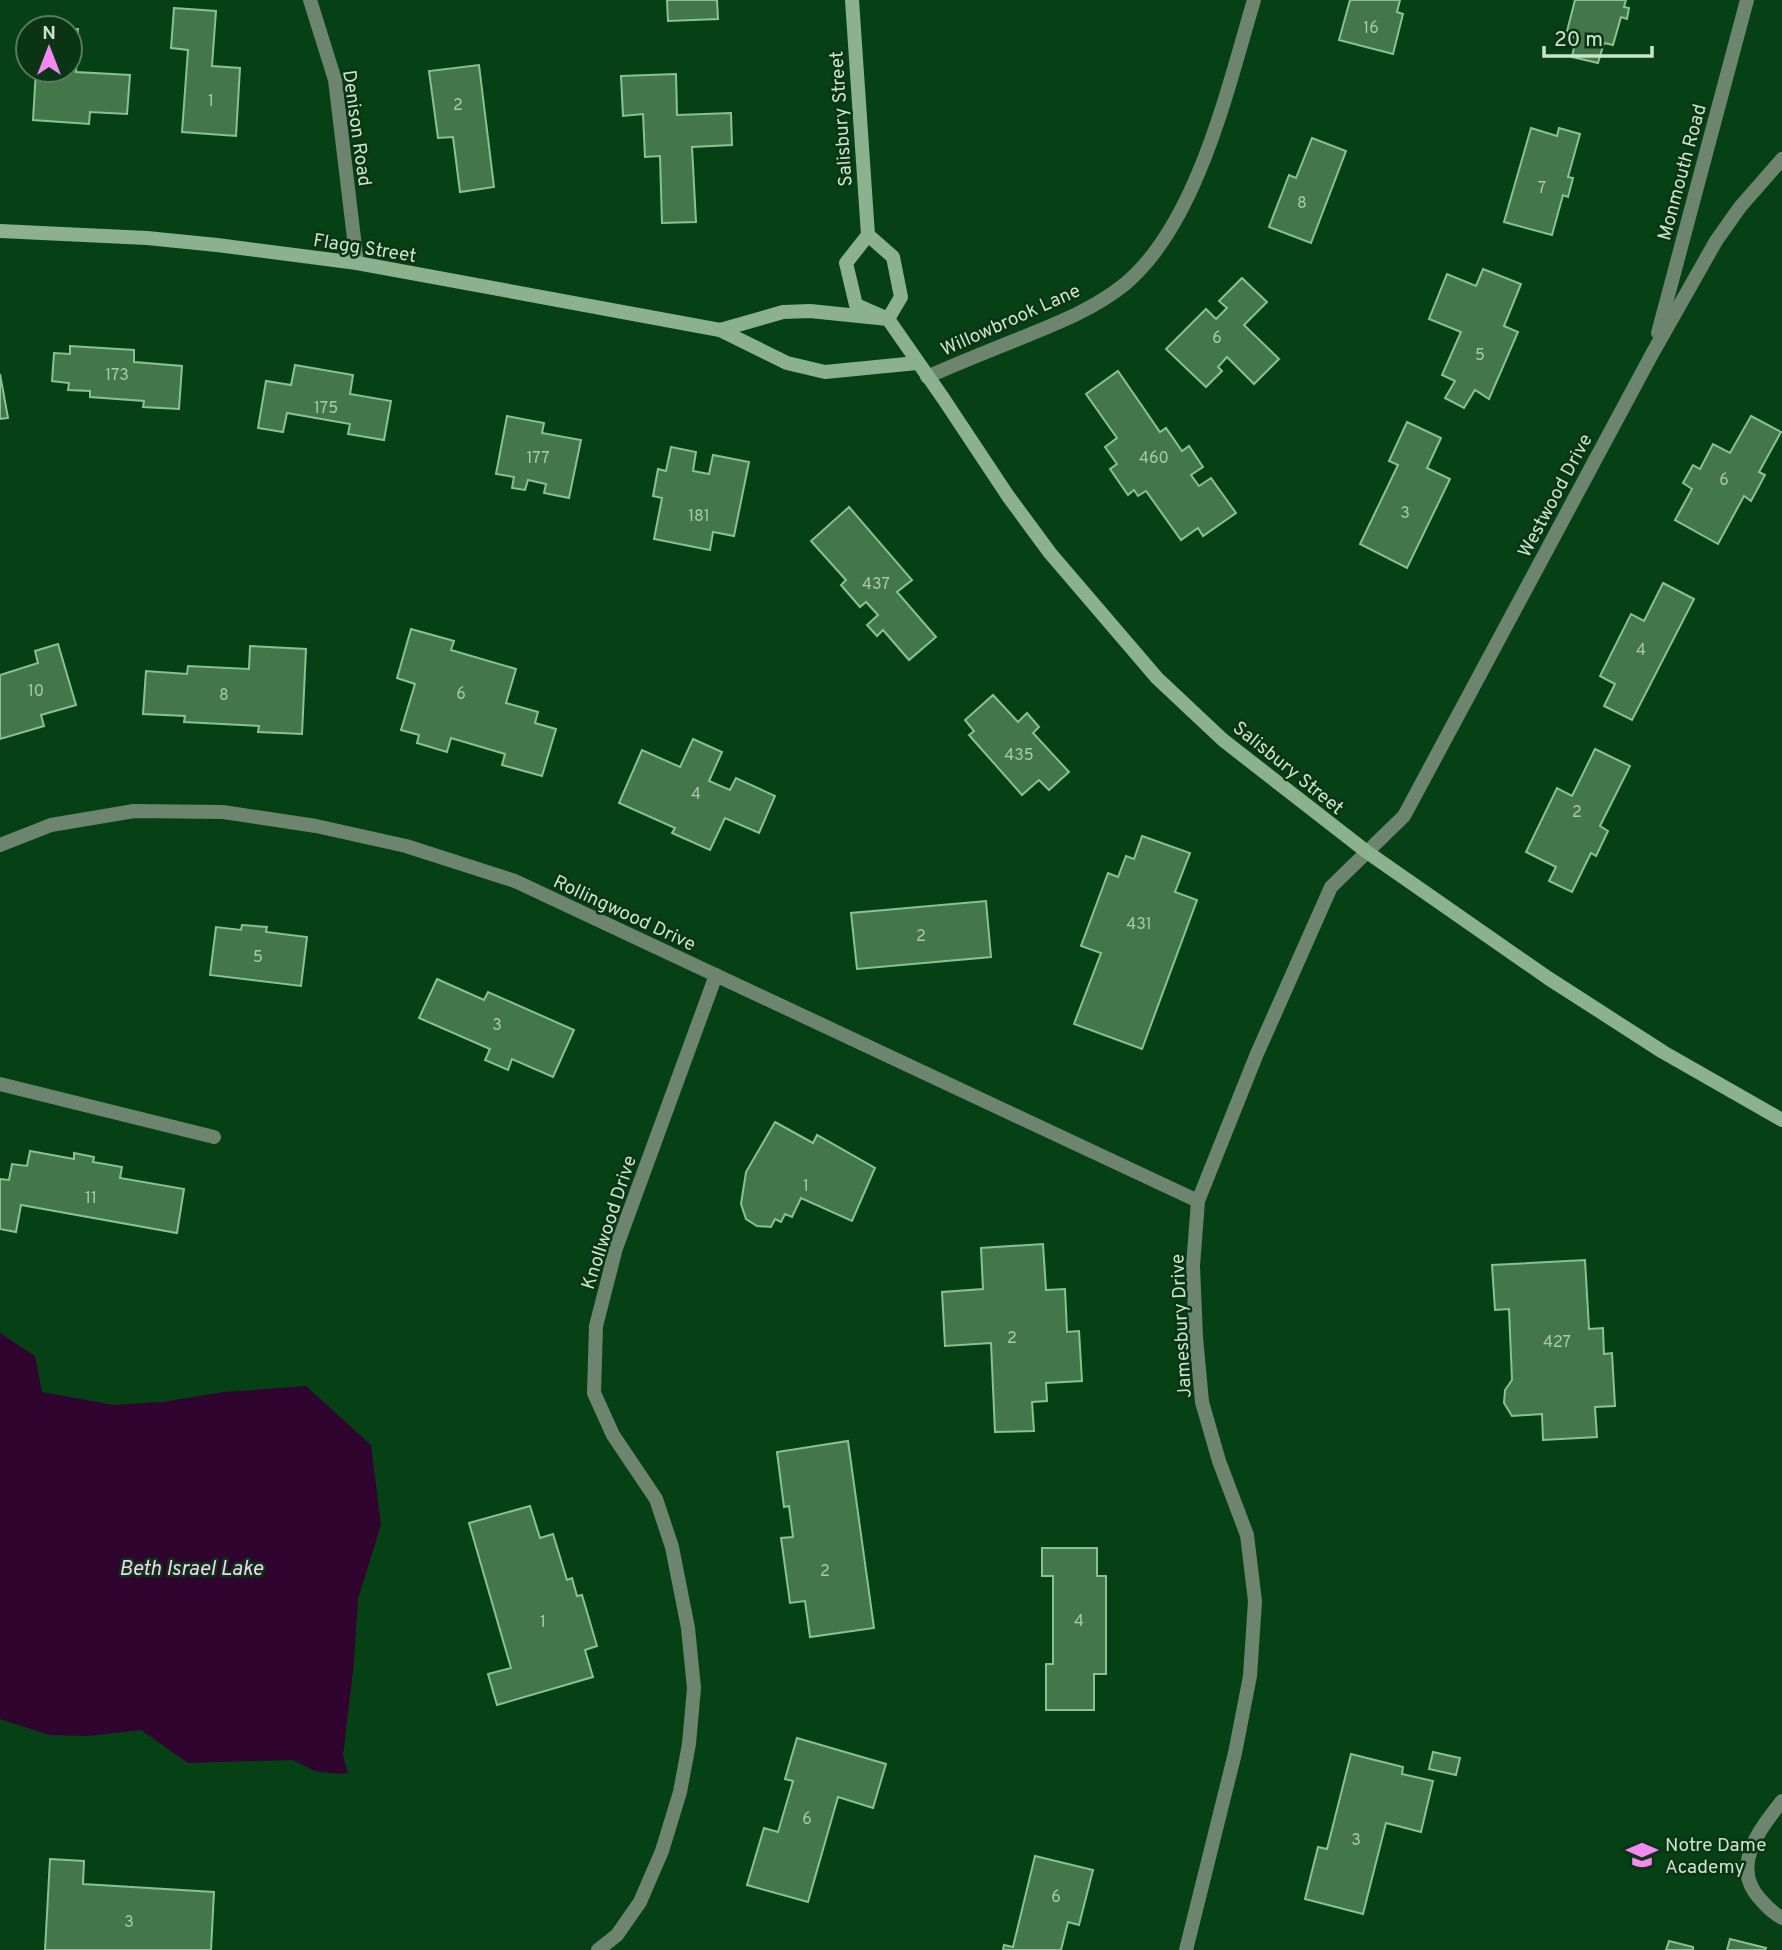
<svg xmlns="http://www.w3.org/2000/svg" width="1782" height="1950" font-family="Overpass,sans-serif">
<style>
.water{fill:#2f0530}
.building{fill:#43774a;stroke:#8ac28f;stroke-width:2}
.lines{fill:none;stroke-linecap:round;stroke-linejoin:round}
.lane{stroke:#6d846f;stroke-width:14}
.street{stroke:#6d846f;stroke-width:14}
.secondary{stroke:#8cb18f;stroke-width:14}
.labels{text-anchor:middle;stroke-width:5;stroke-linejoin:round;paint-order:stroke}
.number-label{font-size:16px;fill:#a8caab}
.street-label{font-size:19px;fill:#c9e5cb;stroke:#0a3413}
.poi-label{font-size:19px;fill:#c9e5cb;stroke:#0a3413;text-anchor:start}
.water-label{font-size:21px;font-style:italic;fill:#f9cef8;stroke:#0a3413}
</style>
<rect width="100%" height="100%" fill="#064116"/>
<polygon class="water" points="0,1333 35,1356 42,1392 114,1405 162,1402 224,1392 306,1386 371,1445 381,1525 358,1599 354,1663 343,1756 348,1773 338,1774 315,1771 293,1760 188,1763 141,1730 87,1736 49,1735 0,1719"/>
<g class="building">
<polygon points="667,0 717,0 718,19 668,21"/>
<polygon points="1350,0 1400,0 1397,12 1403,14 1393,54 1339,40"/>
<polygon points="1575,0 1626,0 1624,7 1629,8 1627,19 1621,17 1613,45 1604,43 1598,63 1572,57 1576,38 1566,35"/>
<polygon points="174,8 216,11 212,66 240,68 236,136 182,132 188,50 171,48"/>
<polygon points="70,29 78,29 76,72 130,75 127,114 90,112 89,124 33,120 36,70 70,70"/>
<polygon points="479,65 494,187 460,192 453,137 438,138 429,71"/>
<polygon points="676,74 677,115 731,113 732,145 692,147 696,222 662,223 660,156 645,157 643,114 623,116 621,76"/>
<polygon points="1531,128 1557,136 1559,128 1580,134 1568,177 1573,178 1568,197 1563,195 1552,235 1504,222"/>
<polygon points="1312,138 1346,151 1311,243 1269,227 1289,175 1296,178"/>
<polygon points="1483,269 1521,284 1504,326 1518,332 1489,399 1475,390 1464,408 1445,398 1455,381 1442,375 1461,332 1429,319 1447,274 1476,286"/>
<polygon points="1242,278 1267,302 1244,325 1279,359 1254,384 1227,357 1218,367 1222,371 1206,387 1166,349 1206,309 1216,319 1227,308 1219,301"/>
<polygon points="70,346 134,350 134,362 182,366 179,409 143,407 144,401 90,397 90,391 68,390 69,383 52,381 54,353 70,354"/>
<polygon points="295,365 353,375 350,394 391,401 384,440 348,434 350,424 287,413 283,432 258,428 266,381 291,385"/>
<polygon points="1118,371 1160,432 1166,428 1182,451 1189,446 1203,467 1191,475 1199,486 1211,478 1236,513 1203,536 1198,528 1181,540 1146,491 1138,496 1134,490 1128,495 1110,469 1117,464 1105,447 1117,438 1086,394"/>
<polygon points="0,374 8,418 0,419"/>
<polygon points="507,416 544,423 542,433 581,440 569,498 544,493 546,484 528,480 525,490 512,488 514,477 496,474"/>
<polygon points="1751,416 1781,432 1759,472 1765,475 1751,501 1744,496 1718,544 1675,520 1692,489 1683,483 1693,465 1700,469 1713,444 1730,453"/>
<polygon points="1407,422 1441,438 1427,468 1450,479 1407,568 1360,544 1398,465 1389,461"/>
<polygon points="671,447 696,452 693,471 709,474 713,455 749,462 734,536 713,532 710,550 654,539 662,498 653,496 658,469 666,471"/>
<polygon points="849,507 912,580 897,592 936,637 909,660 883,630 877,636 867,625 878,615 866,602 860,607 841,585 846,580 811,541"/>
<polygon points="1663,583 1694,599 1632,720 1604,706 1615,684 1600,676 1631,614 1644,621"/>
<polygon points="411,629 454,641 451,650 516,669 506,703 538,712 535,723 556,729 542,776 502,765 505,754 451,738 447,752 417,743 419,735 401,730 415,684 397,678"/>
<polygon points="58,644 76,705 41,715 44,726 0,739 0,675 38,663 35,651"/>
<polygon points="250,646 306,649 302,734 258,732 259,726 184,722 185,716 143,714 146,671 187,674 188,666 249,669"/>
<polygon points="993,695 1018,722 1027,713 1039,727 1033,733 1069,772 1049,790 1039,780 1022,795 969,735 974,731 965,720"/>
<polygon points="693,739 722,752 709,781 730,790 736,778 775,796 759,833 725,818 710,850 672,833 675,828 619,803 642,750 680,767"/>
<polygon points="1595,749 1630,766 1600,826 1608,831 1596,856 1591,853 1572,892 1549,881 1556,867 1526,852 1557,788 1572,796"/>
<polygon points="1142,836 1190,853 1175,892 1197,900 1142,1049 1074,1024 1101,953 1081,946 1108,873 1118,877 1126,856 1134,859"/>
<polygon points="986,901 991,957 857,969 851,913"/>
<polygon points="242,925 267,927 266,932 307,937 301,986 210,975 216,927 241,930"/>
<polygon points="437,979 484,1000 488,992 574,1030 553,1077 512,1059 508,1070 485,1060 490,1049 419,1018"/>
<polygon points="775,1122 813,1143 817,1135 875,1168 852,1221 801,1198 792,1217 785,1214 781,1222 775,1219 771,1227 757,1226 746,1219 741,1204 746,1172"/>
<polygon points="30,1151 74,1159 74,1153 94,1157 93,1162 122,1167 120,1178 184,1189 177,1233 21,1205 16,1232 0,1229 0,1179 9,1180 12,1164 27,1166"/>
<polygon points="1043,1244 1046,1290 1065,1289 1067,1332 1079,1331 1082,1381 1046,1383 1047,1401 1032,1402 1034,1431 995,1432 991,1343 945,1346 942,1292 983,1289 981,1248"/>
<polygon points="1585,1260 1589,1329 1603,1328 1604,1354 1612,1353 1615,1406 1595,1407 1597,1437 1543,1440 1542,1414 1512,1416 1504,1403 1505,1390 1512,1380 1509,1309 1495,1310 1492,1265"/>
<polygon points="848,1441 874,1628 810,1637 805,1601 790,1603 781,1538 793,1537 789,1506 784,1507 777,1452"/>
<polygon points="530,1506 540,1538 553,1534 567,1580 572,1578 577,1596 582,1595 597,1646 585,1650 593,1677 497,1705 488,1674 511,1668 469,1523"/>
<polygon points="1042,1548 1097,1548 1097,1576 1106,1576 1106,1674 1094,1674 1094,1710 1046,1710 1046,1664 1053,1664 1053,1576 1042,1576"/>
<polygon points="797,1738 886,1764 873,1808 838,1797 808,1902 747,1885 764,1828 778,1832 793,1781 785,1779"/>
<polygon points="1433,1752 1460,1758 1456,1775 1429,1769"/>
<polygon points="1351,1754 1403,1767 1402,1774 1433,1781 1421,1832 1386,1823 1363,1914 1305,1899 1318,1847 1327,1849"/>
<polygon points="1035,1856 1093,1870 1079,1925 1068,1922 1061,1950 1003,1950 1004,1945 1013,1947"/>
<polygon points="50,1859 84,1861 83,1884 214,1892 211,1950 45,1950"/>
<polygon points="1730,1939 1766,1948 1765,1950 1727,1950"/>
<polygon points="1669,1941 1693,1947 1693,1950 1666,1950"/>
</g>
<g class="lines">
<path class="lane" d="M1782,1801C1760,1829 1729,1867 1761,1900C1767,1907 1773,1913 1782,1918"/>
<g class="street">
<polyline points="310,0 335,80 357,263"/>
<polyline points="1658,333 1747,0"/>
<path d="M927,377C956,364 986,352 1016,340C1053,325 1093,310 1125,284C1197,224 1228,87 1254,0"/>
<polyline points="0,845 51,825 134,811 223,812 316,826 406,846 515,881 1198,1201"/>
<polyline points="0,1084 214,1137"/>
<polyline points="598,1950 617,1935 640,1902 662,1851 680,1792 689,1744 694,1688 688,1628 672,1547 656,1499 613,1435 594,1393 596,1326 616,1248 716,975"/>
<polyline points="1186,1950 1235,1753 1250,1676 1255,1601 1247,1535 1219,1461 1202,1402 1196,1337 1193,1266 1198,1201 1256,1056 1331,887 1404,816 1652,354 1716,241 1740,207 1782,159"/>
</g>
<g class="secondary">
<polyline points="852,0 868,235 846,263 856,305 888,319 901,297 893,257 868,235"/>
<polyline points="0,231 147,238 217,245 357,263 720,330 787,363 825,372 917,363"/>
<polyline points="720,330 783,312 810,311 888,319 943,398 1008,496 1050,553 1157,678 1223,740 1367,852 1548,978 1663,1052 1782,1120"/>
</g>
</g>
<defs>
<symbol id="school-bare" viewBox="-9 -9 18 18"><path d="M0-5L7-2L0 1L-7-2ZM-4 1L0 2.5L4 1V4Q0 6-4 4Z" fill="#f38af2" stroke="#0a3413" stroke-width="2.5" paint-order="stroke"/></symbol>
</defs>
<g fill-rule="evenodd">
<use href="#school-bare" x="1620" y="1833" width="44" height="44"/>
</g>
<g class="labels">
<g class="number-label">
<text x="1371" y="33">16</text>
<text x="211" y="106">1</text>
<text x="458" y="110">2</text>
<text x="1542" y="193">7</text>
<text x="1302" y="208">8</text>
<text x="1217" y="343">6</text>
<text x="1480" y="360">5</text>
<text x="117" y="380">173</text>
<text x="326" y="413">175</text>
<text x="538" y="463">177</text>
<text x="1154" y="463">460</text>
<text x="1724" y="485">6</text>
<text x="1405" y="518">3</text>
<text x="699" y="521">181</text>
<text x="876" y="589">437</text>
<text x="1641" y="655">4</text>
<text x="36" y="696">10</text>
<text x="461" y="699">6</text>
<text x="224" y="700">8</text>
<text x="1019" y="760">435</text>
<text x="696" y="799">4</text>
<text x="1577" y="817">2</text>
<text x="1139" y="929">431</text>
<text x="921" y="941">2</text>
<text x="258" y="962">5</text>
<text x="497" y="1030">3</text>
<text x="806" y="1191">1</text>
<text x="91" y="1203">11</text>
<text x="1012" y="1343">2</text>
<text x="1557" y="1347">427</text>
<text x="825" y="1576">2</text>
<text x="1079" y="1626">4</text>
<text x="543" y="1627">1</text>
<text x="807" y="1824">6</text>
<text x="1356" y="1845">3</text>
<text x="1056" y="1902">6</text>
<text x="129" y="1927">3</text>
</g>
<g class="street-label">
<text transform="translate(840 119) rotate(-94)" y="7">Salisbury Street</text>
<text transform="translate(358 128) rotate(82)" y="7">Denison Road</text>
<text transform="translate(1681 172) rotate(-75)" y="7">Monmouth Road</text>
<text transform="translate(365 247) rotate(9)" y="7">Flagg Street</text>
<text transform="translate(1010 319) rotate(-24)" y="7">Willowbrook Lane</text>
<text transform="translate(1554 495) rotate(-62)" y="7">Westwood Drive</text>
<text transform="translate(1289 767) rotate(39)" y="7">Salisbury Street</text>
<text transform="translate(625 912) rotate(25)" y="7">Rollingwood Drive</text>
<text transform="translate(608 1222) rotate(-72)" y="7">Knollwood Drive</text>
<text transform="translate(1180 1326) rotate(-93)" y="7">Jamesbury Drive</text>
</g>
<g class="poi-label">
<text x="1665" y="1851">Notre Dame<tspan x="1665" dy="22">Academy</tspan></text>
</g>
<g class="water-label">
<text x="191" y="1575">Beth Israel Lake</text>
</g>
</g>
<g transform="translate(49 49)"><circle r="33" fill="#0a3413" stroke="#567b5d" stroke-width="2"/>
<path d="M0-5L12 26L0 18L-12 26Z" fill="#f38af2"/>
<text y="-10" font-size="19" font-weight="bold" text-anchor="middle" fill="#c9e5cb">N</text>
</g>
<path d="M1544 46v10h108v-10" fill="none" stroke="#c9e5cb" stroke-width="3.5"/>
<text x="1554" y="46" font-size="21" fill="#c9e5cb" stroke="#0a3413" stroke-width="5" paint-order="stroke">20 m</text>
</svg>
